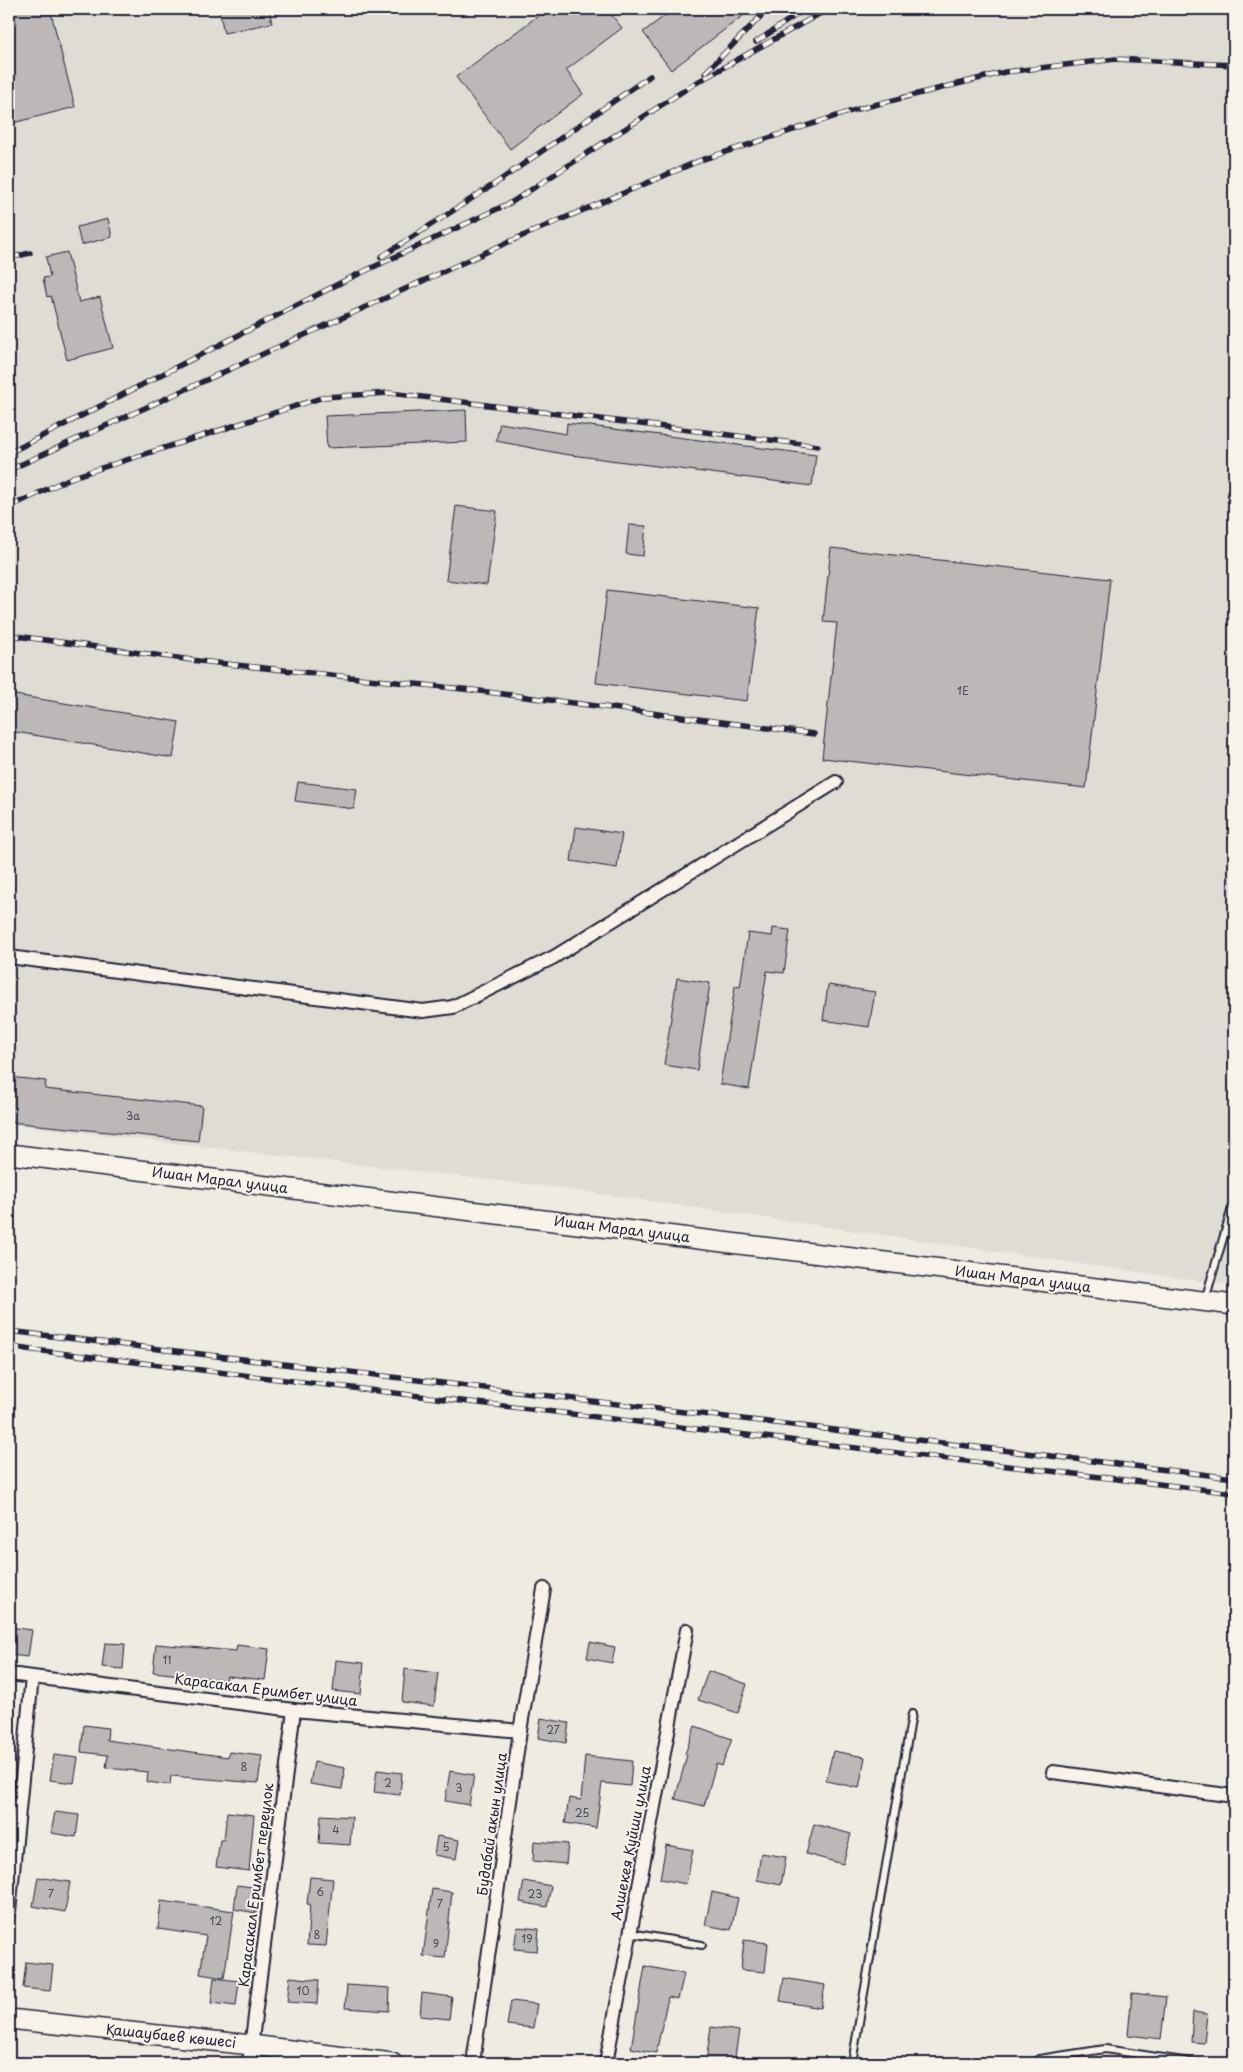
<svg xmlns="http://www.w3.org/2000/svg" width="1243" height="2072" font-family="'Playpen Sans',sans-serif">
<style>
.built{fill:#dfdcd4}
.building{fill:#bbb8b7;stroke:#22223b}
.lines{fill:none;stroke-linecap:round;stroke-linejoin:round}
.lane-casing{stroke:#22223b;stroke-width:10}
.street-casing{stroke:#22223b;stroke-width:16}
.secondary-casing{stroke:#22223b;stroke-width:22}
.lane{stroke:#f7f3e8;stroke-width:6}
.street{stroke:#f7f3e8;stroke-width:12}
.secondary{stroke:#f7f3e8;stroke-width:19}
.rail-casing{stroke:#22223b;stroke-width:5.5}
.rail{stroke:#f7f3e8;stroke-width:4;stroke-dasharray:11;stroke-linecap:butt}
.labels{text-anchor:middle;stroke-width:4;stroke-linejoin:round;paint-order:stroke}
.number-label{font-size:11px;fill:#48485a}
.street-label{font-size:14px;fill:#22223b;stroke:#f7f3e8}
</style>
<rect width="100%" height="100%" fill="#eeebe1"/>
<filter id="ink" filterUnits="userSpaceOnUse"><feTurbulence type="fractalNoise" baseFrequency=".02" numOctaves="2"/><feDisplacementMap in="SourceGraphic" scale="10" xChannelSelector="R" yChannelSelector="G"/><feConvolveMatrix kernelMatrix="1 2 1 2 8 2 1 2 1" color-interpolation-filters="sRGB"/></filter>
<g filter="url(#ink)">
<polygon class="built" points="9,9 1234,9 1234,1286 560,1188 9,1124"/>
<g class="building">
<polygon points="9,9 50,9 75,107 9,124"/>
<polygon points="219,9 269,9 272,23 224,33"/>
<polygon points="547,9 607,9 622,28 566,70 583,94 510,149 456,77"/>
<polygon points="674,9 752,9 671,70 643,32"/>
<polygon points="108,219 112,237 81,245 77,227"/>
<polygon points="67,252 79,302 100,297 113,348 67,360 51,296 47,297 43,278 50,277 46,257"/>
<polygon points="466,410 467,442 327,448 325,416"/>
<polygon points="500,423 566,434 567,423 816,455 812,486 563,454 496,441"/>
<polygon points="456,506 497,511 487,585 446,580"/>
<polygon points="629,525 646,526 643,556 626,554"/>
<polygon points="831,548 1110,579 1086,788 822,758 837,623 823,622"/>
<polygon points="607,590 759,608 747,701 596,683"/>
<polygon points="9,694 179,722 173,758 9,731"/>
<polygon points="298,782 357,789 354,809 295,801"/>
<polygon points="576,827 622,834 617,868 571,861"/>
<polygon points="773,928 790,930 784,973 767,971 749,1089 720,1084 735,986 740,987 748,933 772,936"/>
<polygon points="677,978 710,983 697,1070 664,1065"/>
<polygon points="828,985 875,992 869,1027 823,1020"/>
<polygon points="9,1077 46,1081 45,1089 202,1106 198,1141 9,1122"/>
<polygon points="9,1627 32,1630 28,1657 9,1655"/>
<polygon points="590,1642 615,1647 612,1663 587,1658"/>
<polygon points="105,1643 125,1644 123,1669 102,1667"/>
<polygon points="156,1644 236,1651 237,1645 269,1649 265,1680 227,1676 226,1680 153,1672"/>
<polygon points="336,1660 364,1663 361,1694 333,1691"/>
<polygon points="405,1669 438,1673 434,1706 402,1702"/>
<polygon points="708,1671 747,1684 738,1713 698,1700"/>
<polygon points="541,1718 569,1723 566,1743 538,1738"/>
<polygon points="84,1725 108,1728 107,1740 228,1757 229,1752 262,1756 258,1783 171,1776 170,1785 147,1782 148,1772 106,1768 108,1755 81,1752"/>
<polygon points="695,1726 732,1739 722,1766 716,1764 704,1806 675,1799 687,1755 685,1754"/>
<polygon points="833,1751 865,1757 859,1788 826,1781"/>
<polygon points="54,1755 78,1758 74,1783 50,1780"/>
<polygon points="585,1756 632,1761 630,1786 602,1783 596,1828 565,1823 569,1798 581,1800"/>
<polygon points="314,1762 345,1768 342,1789 310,1784"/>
<polygon points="377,1770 402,1773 400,1795 374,1792"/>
<polygon points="450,1771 474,1775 469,1805 445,1801"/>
<polygon points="55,1812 79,1815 76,1837 51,1833"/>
<polygon points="227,1812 254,1815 249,1871 216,1867 220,1840 224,1840"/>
<polygon points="321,1815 352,1817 350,1845 319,1843"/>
<polygon points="814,1824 851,1834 843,1864 806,1854"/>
<polygon points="437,1836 459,1840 456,1859 434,1855"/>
<polygon points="534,1841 568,1844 566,1864 533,1861"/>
<polygon points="666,1845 693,1850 686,1884 660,1879"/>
<polygon points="761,1853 786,1857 781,1885 757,1880"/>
<polygon points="38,1877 70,1882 65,1912 33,1906"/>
<polygon points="310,1877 333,1879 326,1946 307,1945 310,1904 307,1904"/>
<polygon points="524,1881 551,1886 547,1907 520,1902"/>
<polygon points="237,1885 260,1888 256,1913 234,1909"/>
<polygon points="432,1889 452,1892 445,1958 423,1956"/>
<polygon points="712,1892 738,1898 731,1930 705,1925"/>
<polygon points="161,1901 234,1911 224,1978 200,1974 206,1936 158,1929"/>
<polygon points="517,1927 539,1929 537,1951 514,1949"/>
<polygon points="744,1940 768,1943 765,1972 741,1970"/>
<polygon points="26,1962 53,1965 50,1991 23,1988"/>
<polygon points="645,1966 684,1974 678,1999 668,1997 656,2053 631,2048"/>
<polygon points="290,1977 319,1980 317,2004 287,2002"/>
<polygon points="214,1978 239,1981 236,2006 211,2003"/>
<polygon points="784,1978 825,1985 821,2008 780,2001"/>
<polygon points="347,1985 390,1988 389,2011 345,2008"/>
<polygon points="422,1993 452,1997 449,2019 420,2016"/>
<polygon points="1132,1993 1166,1997 1161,2039 1128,2035"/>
<polygon points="511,2001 537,2004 533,2028 507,2025"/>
<polygon points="1193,2012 1207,2014 1204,2043 1191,2042"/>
<polygon points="711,2027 739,2031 734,2063 706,2061"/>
</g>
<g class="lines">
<defs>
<g id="lane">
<polyline points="1205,1300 1234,1201"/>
<polyline points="630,1933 702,1945"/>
<polyline points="852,2063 912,1714"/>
<polyline points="1034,2063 1039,2059 1105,2049 1196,2063"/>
</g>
<g id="street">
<polyline points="9,957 423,1011 453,1007 554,957 836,782"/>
<polyline points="9,1674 294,1710 520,1731"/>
<polyline points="1053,1772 1234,1796"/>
<polyline points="9,1912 32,1677"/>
<polyline points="249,2063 294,1710"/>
<polyline points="473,2063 520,1731 544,1589"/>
<polyline points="606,2063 687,1630"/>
</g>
<g id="secondary">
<polyline points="9,1154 1234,1305"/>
<polyline points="9,2019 251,2045 392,2063"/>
</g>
</defs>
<use href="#lane" class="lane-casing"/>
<use href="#street" class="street-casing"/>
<use href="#secondary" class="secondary-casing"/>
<use href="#lane" class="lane"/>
<use href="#street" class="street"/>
<use href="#secondary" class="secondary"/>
<defs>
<g id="rail">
<polyline points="756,42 805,9"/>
<polyline points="705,73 768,9"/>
<polyline points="381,257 496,183 650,76"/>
<polyline points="9,258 30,253"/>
<polyline points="9,453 348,279 512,202 694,84 828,9"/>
<polyline points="9,470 506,243 701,160 858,109 1005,72 1116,59 1234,65"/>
<polyline points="9,507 73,477 324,397 390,393 818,446"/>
<polyline points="9,635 199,661 472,690 814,734"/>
<polyline points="9,1331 1234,1478"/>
<polyline points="9,1347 1234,1493"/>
</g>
</defs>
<use href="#rail" class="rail-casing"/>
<use href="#rail" class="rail"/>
</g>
</g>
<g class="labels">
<g class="number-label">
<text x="963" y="695">1Е</text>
<text x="133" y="1120">3а</text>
<text x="167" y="1664">11</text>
<text x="553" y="1734">27</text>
<text x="244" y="1771">8</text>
<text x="388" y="1787">2</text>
<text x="459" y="1792">3</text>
<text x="582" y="1817">25</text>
<text x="336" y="1834">4</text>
<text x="446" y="1851">5</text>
<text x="320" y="1896">6</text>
<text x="51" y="1898">7</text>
<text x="535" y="1898">23</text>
<text x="440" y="1908">7</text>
<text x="216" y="1925">12</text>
<text x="317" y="1939">8</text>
<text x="527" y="1943">19</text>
<text x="436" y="1948">9</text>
<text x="303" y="1995">10</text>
</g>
<g class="street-label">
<text transform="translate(220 1180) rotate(7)" y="5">Ишан Марал улица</text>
<text transform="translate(622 1229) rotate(7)" y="5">Ишан Марал улица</text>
<text transform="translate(1023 1279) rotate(7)" y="5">Ишан Марал улица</text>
<text transform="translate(266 1690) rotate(7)" y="5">Карасакал Еримбет улица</text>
<text transform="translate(492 1824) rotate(-82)" y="5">Будабай акын улица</text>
<text transform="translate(631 1843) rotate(-79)" y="5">Алшекея Куйши улица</text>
<text transform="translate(256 1885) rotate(-83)" y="5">Карасакал Еримбет переулок</text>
<text transform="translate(171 2036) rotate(6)" y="5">Қашаубаев көшесі</text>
</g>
</g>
<rect width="1243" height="2072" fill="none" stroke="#f7f3e8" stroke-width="30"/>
<rect x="15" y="15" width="1213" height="2042" fill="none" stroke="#22223b" stroke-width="2" filter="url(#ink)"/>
</svg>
